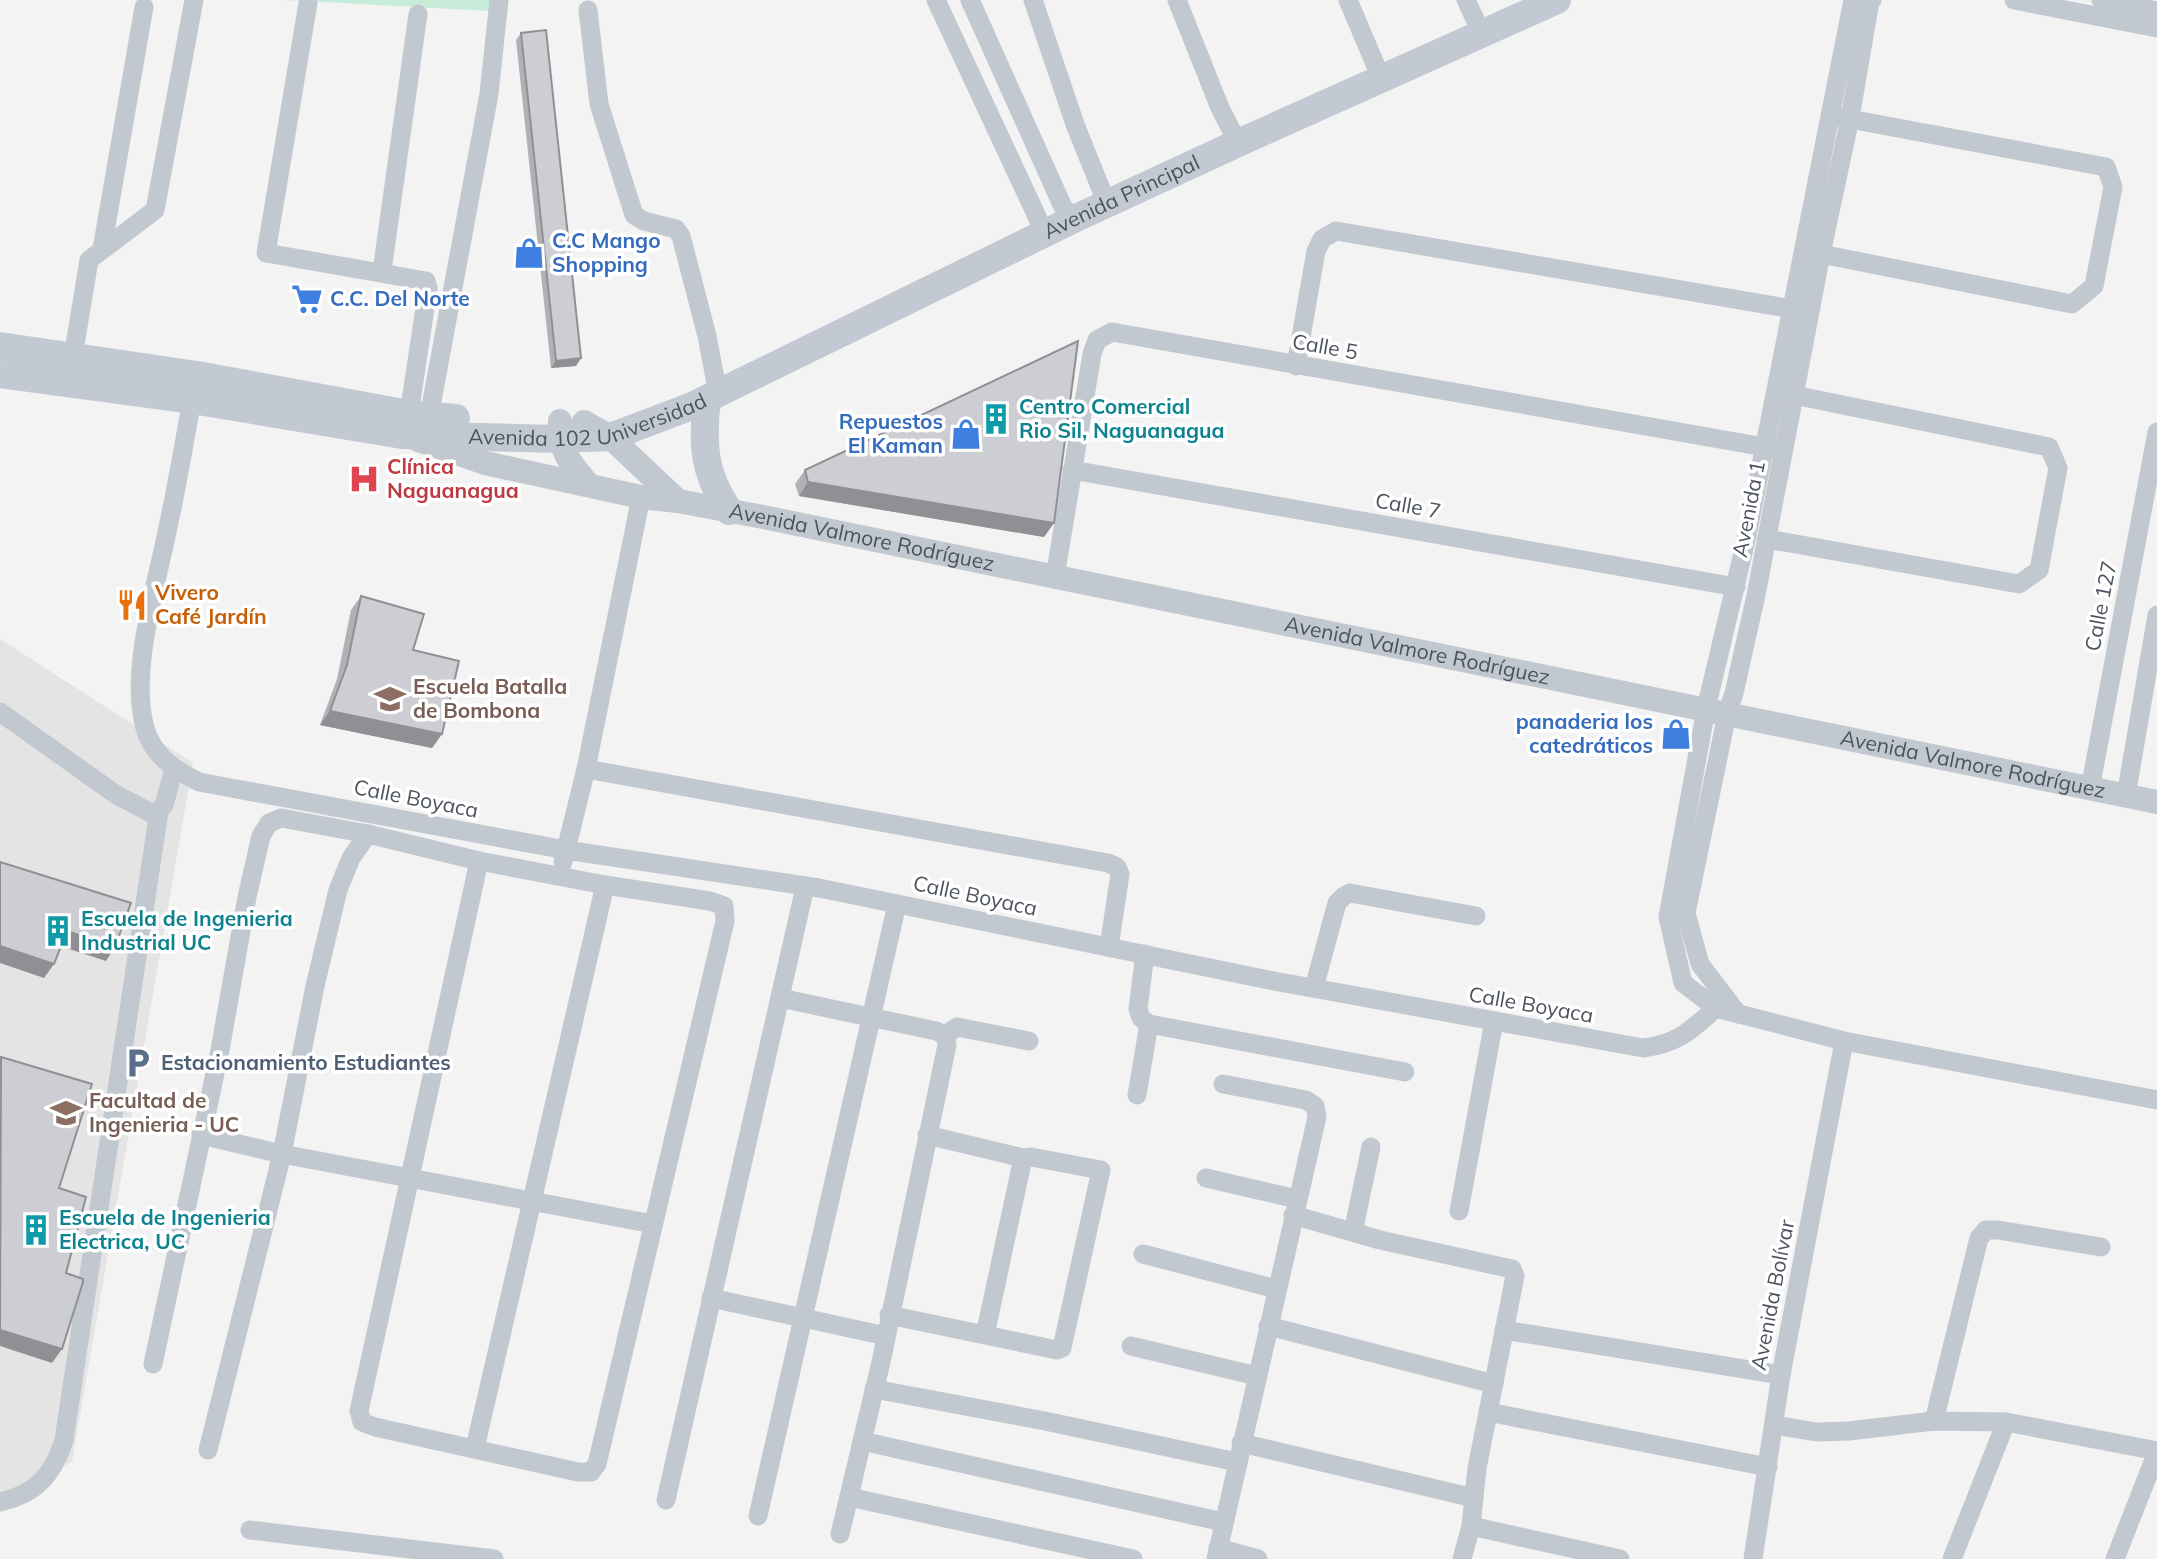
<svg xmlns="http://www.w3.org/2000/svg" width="2157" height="1559" font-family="Mulish,sans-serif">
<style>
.education{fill:#e5e4e4}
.green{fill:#c7ecd9}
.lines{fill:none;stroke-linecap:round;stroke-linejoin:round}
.minor{stroke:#c2c8cf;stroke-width:19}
.tertiary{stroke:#c2c8cf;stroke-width:24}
.secondary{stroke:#c2c9d3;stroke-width:28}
.wall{fill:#b0b1b6}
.shaded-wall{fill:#909094}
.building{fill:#cdced4;stroke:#909094;stroke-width:2}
.labels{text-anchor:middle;stroke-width:7;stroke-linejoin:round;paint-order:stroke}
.street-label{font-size:21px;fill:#4c535e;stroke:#fff}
.shop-label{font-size:21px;font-weight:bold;fill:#366cbe;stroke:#fff;text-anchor:start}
.culture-label{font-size:21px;font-weight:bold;fill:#0d838f;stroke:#fff;text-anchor:start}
.health-label{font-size:21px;font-weight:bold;fill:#be3a42;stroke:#fff;text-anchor:start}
.food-label{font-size:21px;font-weight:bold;fill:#c56008;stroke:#fff;text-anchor:start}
.education-label{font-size:21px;font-weight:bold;fill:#785e54;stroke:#fff;text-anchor:start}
.service-label{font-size:21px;font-weight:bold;fill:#4e5e75;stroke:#fff;text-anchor:start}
</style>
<rect width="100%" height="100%" fill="#f4f3f3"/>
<polygon class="education" points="0,639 193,763 72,1462 0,1494"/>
<polygon class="green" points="285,0 491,0 489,11"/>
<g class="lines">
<g class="minor">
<polyline points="936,0 1040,223 1043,234"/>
<polyline points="970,0 1063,207 1074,219"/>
<polyline points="1033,0 1076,127 1107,204"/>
<polyline points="1177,0 1220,108 1238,143"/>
<polyline points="1348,0 1381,78"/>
<polyline points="1466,0 1482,34"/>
<polyline points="2014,0 2157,28"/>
<polyline points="2101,0 2157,11"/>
<polyline points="308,3 266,253 426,281 428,288 409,414"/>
<polyline points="588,10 599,104 634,215 644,221 676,229 681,236 707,336 718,394"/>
<polyline points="102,249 144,7"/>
<polyline points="1807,254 1821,254 2072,304 2094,286 2113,187 2106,167 1839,117"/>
<polyline points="382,271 418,14"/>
<polyline points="73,357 89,260 155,210 194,0"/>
<polyline points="1296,366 1316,251 1322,239 1336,231 1792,309"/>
<path d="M194,390C185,436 178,482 168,527C157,583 129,673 145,728C153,756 175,770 199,782L566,850L819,888L1274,981L1643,1048C1677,1044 1690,1031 1716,1008L1844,1041L2157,1100"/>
<polyline points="429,417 489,94 499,0"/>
<polyline points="1072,470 1736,587"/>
<polyline points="1767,539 2019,584 2039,570 2058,468 2049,447 1784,393"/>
<polyline points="1055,577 1092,354 1097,340 1112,332 1776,449"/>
<polyline points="0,712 115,794 151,813 159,811 164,805 174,769"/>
<polyline points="586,769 1108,863 1117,867 1120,874 1109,947"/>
<polyline points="2090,789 2157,432"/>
<polyline points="2126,796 2157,615"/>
<polyline points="563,862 586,769 641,497"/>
<polyline points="1145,954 1138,1009 1141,1018 1149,1024 1405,1072"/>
<polyline points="1314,988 1337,903 1344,896 1350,893 1476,916"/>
<polyline points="780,998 936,1031 945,1035 947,1045 881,1362 840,1534"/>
<polyline points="1716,1008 1683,983 1668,917 1706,709 1747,536 1853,0"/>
<polyline points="1738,1014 1700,964 1686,913 1727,714 1734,693 1756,595 1821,254 1850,118 1870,1 1872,0"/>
<polyline points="945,1035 957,1027 1029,1041"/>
<polyline points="1137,1095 1149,1024"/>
<polyline points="201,1135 282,1154 653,1224"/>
<polyline points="927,1135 1023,1158"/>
<polyline points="1206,1178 1297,1199"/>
<polyline points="1459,1211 1494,1021"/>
<polyline points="1293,1215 1380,1240 1512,1269 1515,1276 1477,1468 1471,1526 1462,1559"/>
<polyline points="1353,1232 1371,1147"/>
<polyline points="1143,1254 1276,1289"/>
<polyline points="711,1298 886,1336"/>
<polyline points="889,1315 1057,1350 1062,1348 1101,1170 1031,1157 1023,1158 985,1335"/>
<polyline points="1268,1326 1494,1384"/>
<polyline points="1504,1330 1781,1375"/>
<polyline points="1131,1346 1257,1376"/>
<polyline points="153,1364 220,1050 247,897 261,836 269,823 281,818 368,834 479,861 605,885 710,901 724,906 725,921 597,1464 591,1472 578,1472 375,1427 362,1422 359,1411 479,861"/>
<polyline points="874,1389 1045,1421 1237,1462"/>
<polyline points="1488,1412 1768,1467"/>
<polyline points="1934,1421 1979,1238 1986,1230 1998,1230 2101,1247"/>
<polyline points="1774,1425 1816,1432 1849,1431 1934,1421 2006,1422 2157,1451"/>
<polyline points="862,1441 1223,1522"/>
<polyline points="1241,1443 1474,1498"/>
<polyline points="475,1448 605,885"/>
<polyline points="208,1450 282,1154 315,986 338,890 351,858 368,834"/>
<polyline points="849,1497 1133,1559"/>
<polyline points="666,1500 805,887"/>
<path d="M0,1502C36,1494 53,1475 64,1440L159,811"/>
<polyline points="758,1516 897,904"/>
<polyline points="1471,1526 1620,1559"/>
<polyline points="250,1530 494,1559"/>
<polyline points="1218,1548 1258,1559"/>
<polyline points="1216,1559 1317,1117 1315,1106 1306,1100 1223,1084"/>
<polyline points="1753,1559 1781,1375 1844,1041"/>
<polyline points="1952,1559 2006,1422"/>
<polyline points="2115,1559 2157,1452"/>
</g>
<g class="tertiary">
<path d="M560,421C559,452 570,463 589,485"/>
<polyline points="584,422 610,437 678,501"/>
<path id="s1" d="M418,440L485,463L641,497L678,501L763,517L2157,802"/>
</g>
<g class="secondary">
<polyline points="0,346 197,375 409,414 456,418"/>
<path id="s2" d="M0,374L192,400L402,435L559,439L610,437L692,406L1074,219L1238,143L1557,0"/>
<path d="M707,399C702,443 703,473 729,511"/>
</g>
</g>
<g class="wall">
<polygon points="521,33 581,358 576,366 551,368 516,40"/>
<polygon points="805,470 1054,523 1044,537 799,496 795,484"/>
<polygon points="361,596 413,650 442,734 432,748 320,725 337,679 351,610"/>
</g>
<g class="shaded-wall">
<polygon points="581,358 576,366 551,368 556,361"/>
<polygon points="808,482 1054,523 1044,537 799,496"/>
<polygon points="330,711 442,734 432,748 320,725"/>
<polygon points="67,931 115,947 106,961 57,945"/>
<polygon points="0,946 54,964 44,978 0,963"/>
<polygon points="0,1330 62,1349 52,1363 0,1346"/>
</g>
<g class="building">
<polygon points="546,30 581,358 556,361 521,33"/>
<polygon points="1078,341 1054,523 808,482 805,470"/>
<polygon points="361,596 424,614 413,650 459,661 442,734 330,711 347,665"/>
<polygon points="0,862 131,903 115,947 67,931 54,964 0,946"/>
<polygon points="1,1057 92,1084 59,1188 86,1197 66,1273 83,1279 83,1282 62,1349 0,1330"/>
</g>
<defs>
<symbol id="shop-bare" viewBox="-9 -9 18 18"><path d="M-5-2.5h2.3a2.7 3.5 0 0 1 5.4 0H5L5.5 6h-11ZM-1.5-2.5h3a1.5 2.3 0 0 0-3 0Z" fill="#3f7fe0" stroke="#fff" stroke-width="2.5" paint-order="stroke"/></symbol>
<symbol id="supermarket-bare" viewBox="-9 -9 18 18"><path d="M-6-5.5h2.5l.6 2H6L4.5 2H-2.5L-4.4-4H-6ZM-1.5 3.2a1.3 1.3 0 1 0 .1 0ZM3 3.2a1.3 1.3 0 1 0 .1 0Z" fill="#3f7fe0" stroke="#fff" stroke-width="2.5" paint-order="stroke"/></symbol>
<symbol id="building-bare" viewBox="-9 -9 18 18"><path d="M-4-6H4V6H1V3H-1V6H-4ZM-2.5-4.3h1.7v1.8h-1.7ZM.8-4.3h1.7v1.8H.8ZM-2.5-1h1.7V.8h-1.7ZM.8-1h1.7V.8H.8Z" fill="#0f9aa8" stroke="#fff" stroke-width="2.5" paint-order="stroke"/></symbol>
<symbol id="hospital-bare" viewBox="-9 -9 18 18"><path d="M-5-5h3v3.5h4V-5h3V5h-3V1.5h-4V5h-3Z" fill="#e0444e" stroke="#fff" stroke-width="2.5" paint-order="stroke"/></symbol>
<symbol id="restaurant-bare" viewBox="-9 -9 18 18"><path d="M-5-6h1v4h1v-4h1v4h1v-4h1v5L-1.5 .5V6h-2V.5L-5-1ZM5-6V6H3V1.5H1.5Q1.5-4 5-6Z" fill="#e8710a" stroke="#fff" stroke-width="2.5" paint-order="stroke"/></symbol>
<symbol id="school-bare" viewBox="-9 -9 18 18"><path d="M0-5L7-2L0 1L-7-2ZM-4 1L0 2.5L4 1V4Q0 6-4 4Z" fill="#8d6e63" stroke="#fff" stroke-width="2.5" paint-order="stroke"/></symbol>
<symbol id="parking-bare" viewBox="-9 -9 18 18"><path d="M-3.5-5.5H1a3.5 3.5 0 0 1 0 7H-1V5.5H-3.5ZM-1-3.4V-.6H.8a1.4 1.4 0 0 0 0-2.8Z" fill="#5c6f8a" stroke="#fff" stroke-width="2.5" paint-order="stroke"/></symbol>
<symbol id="university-bare" viewBox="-9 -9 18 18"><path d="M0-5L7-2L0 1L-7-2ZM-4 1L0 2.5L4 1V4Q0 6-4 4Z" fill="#8d6e63" stroke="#fff" stroke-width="2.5" paint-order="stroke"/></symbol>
</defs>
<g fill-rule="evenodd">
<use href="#shop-bare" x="507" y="231" width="44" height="44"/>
<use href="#supermarket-bare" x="285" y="277" width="44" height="44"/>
<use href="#building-bare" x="974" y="397" width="44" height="44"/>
<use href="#shop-bare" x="944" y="412" width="44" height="44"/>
<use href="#hospital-bare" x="342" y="457" width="44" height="44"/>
<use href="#restaurant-bare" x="110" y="583" width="44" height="44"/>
<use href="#school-bare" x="368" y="677" width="44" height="44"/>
<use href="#shop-bare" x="1654" y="712" width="44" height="44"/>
<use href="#building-bare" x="36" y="909" width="44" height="44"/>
<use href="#parking-bare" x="116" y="1041" width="44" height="44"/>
<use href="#university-bare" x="44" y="1091" width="44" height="44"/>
<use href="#building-bare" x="14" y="1208" width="44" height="44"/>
</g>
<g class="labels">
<g class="street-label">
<text dy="7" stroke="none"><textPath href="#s2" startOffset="1180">Avenida Principal</textPath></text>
<text transform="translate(1325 347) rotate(10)" y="7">Calle 5</text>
<text dy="7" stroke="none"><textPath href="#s2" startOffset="595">Avenida 102 Universidad</textPath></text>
<text transform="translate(1408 506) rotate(10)" y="7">Calle 7</text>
<text transform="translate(1749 509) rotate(-79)" y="7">Avenida 1</text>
<text dy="7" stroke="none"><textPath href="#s1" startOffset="455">Avenida Valmore Rodríguez</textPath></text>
<text transform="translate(2101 606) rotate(-79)" y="7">Calle 127</text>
<text dy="7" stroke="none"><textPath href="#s1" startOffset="1022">Avenida Valmore Rodríguez</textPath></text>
<text dy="7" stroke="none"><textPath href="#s1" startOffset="1589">Avenida Valmore Rodríguez</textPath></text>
<text transform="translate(416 799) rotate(11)" y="7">Calle Boyaca</text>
<text transform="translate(975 896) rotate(12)" y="7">Calle Boyaca</text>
<text transform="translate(1531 1005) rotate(10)" y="7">Calle Boyaca</text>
<text transform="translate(1773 1295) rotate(-79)" y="7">Avenida Bolívar</text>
</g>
<g class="shop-label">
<text x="552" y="248">C.C Mango<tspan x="552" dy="24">Shopping</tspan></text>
<text x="330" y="306">C.C. Del Norte</text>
<text x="943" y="429" text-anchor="end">Repuestos<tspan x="943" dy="24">El Kaman</tspan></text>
<text x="1653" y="729" text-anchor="end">panaderia los<tspan x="1653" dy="24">catedráticos</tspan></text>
</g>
<g class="culture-label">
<text x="1019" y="414">Centro Comercial<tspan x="1019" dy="24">Rio Sil, Naguanagua</tspan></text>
<text x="81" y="926">Escuela de Ingenieria<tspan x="81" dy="24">Industrial UC</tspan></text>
<text x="59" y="1225">Escuela de Ingenieria<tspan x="59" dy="24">Electrica, UC</tspan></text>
</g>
<g class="health-label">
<text x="387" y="474">Clínica<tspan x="387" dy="24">Naguanagua</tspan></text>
</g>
<g class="food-label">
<text x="155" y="600">Vivero<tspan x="155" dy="24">Café Jardín</tspan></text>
</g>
<g class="education-label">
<text x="413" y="694">Escuela Batalla<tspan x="413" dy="24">de Bombona</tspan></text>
<text x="89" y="1108">Facultad de<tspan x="89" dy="24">Ingenieria - UC</tspan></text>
</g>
<g class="service-label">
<text x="161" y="1070">Estacionamiento Estudiantes</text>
</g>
</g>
</svg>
